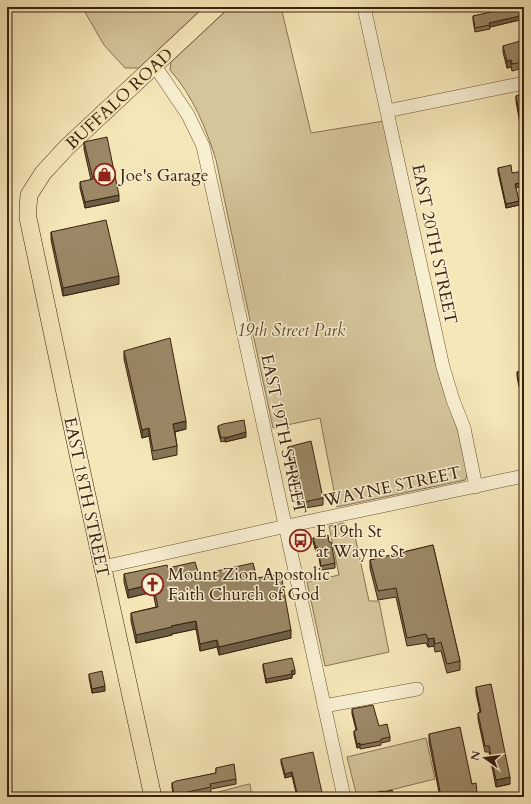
<svg xmlns="http://www.w3.org/2000/svg" width="531" height="804" font-family="Cardo,serif">
<style>
.green{fill:#d5c59b;stroke:#887354}
.lines{fill:none;stroke-linecap:round;stroke-linejoin:round}
.minor-casing{stroke:#695238;stroke-width:14}
.major-casing{stroke:#3a210e;stroke-width:18}
.minor{stroke:#f8efd1;stroke-width:13}
.major{stroke:#f5e7b8;stroke-width:17}
.wall{fill:#857558;stroke:#3a210e}
.shaded-wall{fill:#6c5f47;stroke:#3a210e}
.building{fill:#9b8866;stroke:#3a210e}
.labels{text-anchor:middle;stroke-width:3;stroke-linejoin:round;paint-order:stroke}
.street-label{font-size:17px;fill:#3a210e;stroke:#f8efd1}
.poi-label{font-size:17px;fill:#3a210e;stroke:#f8efd1;text-anchor:start}
.park-label{font-size:17px;font-style:italic;fill:#614a31;stroke:#f8efd1}
</style>
<rect width="100%" height="100%" fill="#f5e7b8"/>
<filter id="stains"><feTurbulence type="fractalNoise" baseFrequency=".005" numOctaves="4"/><feColorMatrix values="0 0 0 0 .2 0 0 0 0 .09 0 0 0 0 .02 0 0 0 .5 -.17"/></filter>
<radialGradient id="worn" r=".72"><stop offset=".6" stop-color="#630" stop-opacity="0"/><stop offset="1" stop-color="#630" stop-opacity=".3"/></radialGradient>
<g class="green">
<polygon points="82,7 204,7 139,68 125,68 104,45"/>
<path d="M230,7H281L311,133L384,121L432,350C435,362 438,374 442,386C447,401 475,470 465,480L337,507L320,418L273,428L216,160C206,128 193,96 170,70L171,62Z"/>
<polygon points="344,523 355,536 369,601 379,601 389,652 325,666 307,582 339,575 329,526"/>
<polygon points="426,738 435,779 362,797 357,797 347,757"/>
<polygon points="250,784 252,797 199,797 249,784"/>
</g>
<g class="lines">
<defs>
<g id="minor">
<polyline points="364,7 443,367 453,400 464,428 476,487"/>
<polyline points="155,66 188,115 203,146 344,797"/>
<polyline points="387,111 524,83"/>
<polyline points="103,567 273,529 524,476"/>
<polyline points="324,706 417,689"/>
</g>
<g id="major">
<path id="s1" d="M153,797L79,459L28,218V206L29,195L43,173L67,147L217,7"/>
</g>
</defs>
<use href="#minor" class="minor-casing"/>
<use href="#major" class="major-casing"/>
<use href="#minor" class="minor"/>
<use href="#major" class="major"/>
</g>
<g class="wall">
<polygon points="489,7 524,7 524,19 490,27 490,29 475,32 473,20 473,16 491,13"/>
<polygon points="524,42 523,68 512,71 511,67 507,68 503,52 503,46"/>
<polygon points="524,94 521,130 516,101 516,96"/>
<polygon points="84,142 119,201 85,208 80,188 80,182 91,180 84,149"/>
<polygon points="498,168 524,186 516,187 519,205 506,208 498,172"/>
<polygon points="51,232 119,284 63,296 51,240"/>
<polygon points="124,351 186,429 175,432 177,446 177,455 153,460 149,436 142,438 124,359"/>
<polygon points="524,370 524,386 519,387 517,376 517,372"/>
<polygon points="218,426 246,437 225,442 225,441 221,442 218,430"/>
<polygon points="288,447 323,498 323,505 299,509 288,453"/>
<polygon points="313,538 329,542 335,563 335,568 321,570 318,551 316,552 313,542"/>
<polygon points="433,545 460,661 460,670 447,673 441,651 435,652 434,646 428,647 426,643 407,646 396,597 378,600 370,568 370,560"/>
<polygon points="168,568 199,575 257,578 291,638 219,655 217,647 200,651 196,629 172,634 172,635 136,643 131,621 131,613 156,607 153,592 128,598 124,582 124,574"/>
<polygon points="263,664 295,674 292,675 292,678 266,683 263,668"/>
<polygon points="89,674 105,691 92,693 89,678"/>
<polygon points="476,687 510,784 496,787 489,752 485,752 478,719 478,713 480,712 476,693"/>
<polygon points="352,709 379,726 390,737 390,741 381,743 381,745 360,749 360,747 357,748 354,735 354,731 356,730 352,714"/>
<polygon points="429,734 472,784 477,797 440,797 429,742"/>
<polygon points="281,759 323,797 297,797 292,776 285,778 281,763"/>
<polygon points="216,768 236,779 236,784 211,789 211,792 184,797 174,797 172,788 172,783 216,773"/>
</g>
<g class="shaded-wall">
<polygon points="524,15 524,19 490,27 489,23"/>
<polygon points="524,59 524,66 523,66 522,60"/>
<polygon points="511,60 511,67 507,68 507,61"/>
<polygon points="524,124 524,129 521,130 521,125"/>
<polygon points="524,182 524,186 515,188 515,184"/>
<polygon points="119,195 119,201 85,208 85,202"/>
<polygon points="519,201 519,205 506,208 506,204"/>
<polygon points="119,276 119,284 63,296 63,288"/>
<polygon points="524,381 524,386 519,387 519,383"/>
<polygon points="186,421 186,429 173,432 173,424"/>
<polygon points="149,428 149,436 142,438 142,430"/>
<polygon points="246,432 246,437 225,442 225,438"/>
<polygon points="318,547 318,551 316,552 316,548"/>
<polygon points="153,584 153,592 128,598 128,590"/>
<polygon points="196,621 196,629 172,634 172,635 136,643 136,635 171,626"/>
<polygon points="291,630 291,638 219,655 219,647"/>
<polygon points="434,638 434,646 428,647 428,639"/>
<polygon points="217,640 217,647 200,651 200,644"/>
<polygon points="295,670 295,674 292,675 292,678 266,683 266,679"/>
<polygon points="105,686 105,691 92,693 92,689"/>
<polygon points="360,743 360,747 357,748 357,744"/>
<polygon points="292,772 292,776 285,778 285,774"/>
<polygon points="510,777 510,784 496,787 496,780"/>
<polygon points="477,793 477,797 475,797 475,794"/>
</g>
<g class="building">
<polygon points="490,7 524,7 524,15 489,23 490,25 475,28 473,16 491,12"/>
<polygon points="520,41 522,42 524,42 524,59 522,60 523,62 512,64 511,60 507,61 503,46"/>
<polygon points="524,94 524,124 521,125 516,96"/>
<polygon points="107,137 119,195 85,202 80,182 93,179 84,142"/>
<polygon points="511,165 512,173 524,171 524,182 515,184 519,201 506,204 498,168"/>
<polygon points="106,220 119,276 63,288 51,232"/>
<polygon points="170,338 186,421 173,424 177,446 153,451 149,428 142,430 124,351"/>
<polygon points="524,370 524,381 519,383 517,372"/>
<polygon points="244,420 246,432 225,438 225,437 221,438 218,426 223,424"/>
<polygon points="311,441 323,498 299,503 288,447"/>
<polygon points="328,535 329,542 331,542 335,563 321,566 318,547 316,548 313,538"/>
<polygon points="433,545 460,661 447,664 441,642 435,644 434,638 428,639 426,634 407,638 396,588 378,591 370,560"/>
<polygon points="195,562 199,575 253,563 257,578 281,574 291,630 219,647 217,640 200,644 196,621 171,626 172,627 136,635 131,613 158,607 153,584 128,590 124,574 167,565 168,568"/>
<polygon points="292,658 295,670 291,671 292,674 266,679 263,664"/>
<polygon points="102,671 105,686 92,689 89,674"/>
<polygon points="491,684 510,777 496,780 489,746 485,746 478,713 481,712 476,687"/>
<polygon points="373,705 379,726 387,724 390,737 381,739 381,741 360,745 360,743 357,744 354,731 357,730 352,709"/>
<polygon points="460,727 472,784 476,783 477,793 475,794 475,797 441,797 429,734"/>
<polygon points="313,752 323,797 298,797 292,772 285,774 281,759"/>
<polygon points="234,764 236,779 210,784 211,787 174,795 172,783 176,781 216,773 216,768"/>
<polygon points="392,790 394,797 371,797 371,795 373,795 373,793 383,791 384,792"/>
</g>
<defs>
<symbol id="shop-ring" viewBox="-11 -11 22 22"><circle r="9.5" fill="#f8efd1" stroke="#8f2418" stroke-width="1.5"/><path d="M-5-2.5h2.3a2.7 3.5 0 0 1 5.4 0H5L5.5 6h-11ZM-1.5-2.5h3a1.5 2.3 0 0 0-3 0Z" fill="#8f2418"/></symbol>
<symbol id="bus-ring" viewBox="-11 -11 22 22"><circle r="9.5" fill="#f8efd1" stroke="#8f2418" stroke-width="1.5"/><path d="M-5-6H5V4H4V6H2V4H-2V6H-4V4H-5ZM-3.5-4V0h7V-4ZM-3.5 1.2v1.5H-2V1.2ZM2 1.2v1.5H3.5V1.2Z" fill="#8f2418"/></symbol>
<symbol id="church-ring" viewBox="-11 -11 22 22"><circle r="9.5" fill="#f8efd1" stroke="#8f2418" stroke-width="1.5"/><path d="M-1.2-6h2.4v3.5h3.3v2.4h-3.3V6h-2.4V-.1h-3.3v-2.4h3.3Z" fill="#8f2418"/></symbol>
</defs>
<g fill-rule="evenodd">
<use href="#shop-ring" x="92" y="162" width="25" height="25"/>
<use href="#bus-ring" x="288" y="528" width="25" height="25"/>
<use href="#church-ring" x="140" y="572" width="25" height="25"/>
</g>
<g class="labels">
<g class="street-label">
<text dy="6" stroke="none"><textPath href="#s1" startOffset="748">BUFFALO ROAD</textPath></text>
<text transform="translate(435 244) rotate(78)" y="6">EAST 20TH STREET</text>
<text transform="translate(284 434) rotate(78)" y="6">EAST 19TH STREET</text>
<text transform="translate(392 486) rotate(-12)" y="6">WAYNE STREET</text>
<text transform="translate(87 497) rotate(78)" y="6">EAST 18TH STREET</text>
</g>
<g class="poi-label">
<text x="120" y="181">Joe's Garage</text>
<text x="316" y="537">E 19th St<tspan x="316" dy="20">at Wayne St</tspan></text>
<text x="168" y="580">Mount Zion Apostolic<tspan x="168" dy="20">Faith Church of God</tspan></text>
</g>
<g class="park-label">
<text x="291" y="336">19th Street Park</text>
</g>
</g>
<rect width="531" height="804" fill="none" stroke="#f5e7b8" stroke-width="24"/>
<rect x="8" y="8" width="515" height="788" fill="none" stroke="#3a210e" stroke-width="2"/>
<rect x="12" y="12" width="507" height="780" fill="none" stroke="#3a210e"/>
<g transform="translate(485 758) rotate(284)" stroke="#f8efd1" stroke-width="3" paint-order="stroke">
<path d="M0-3L7 15L0 10L-7 15Z" fill="#3a210e"/>
<text y="-6" font-size="11" font-weight="bold" text-anchor="middle" fill="#3a210e">N</text>
</g>
<rect width="100%" height="100%" filter="url(#stains)"/>
<rect width="100%" height="100%" fill="url(#worn)"/>
</svg>
